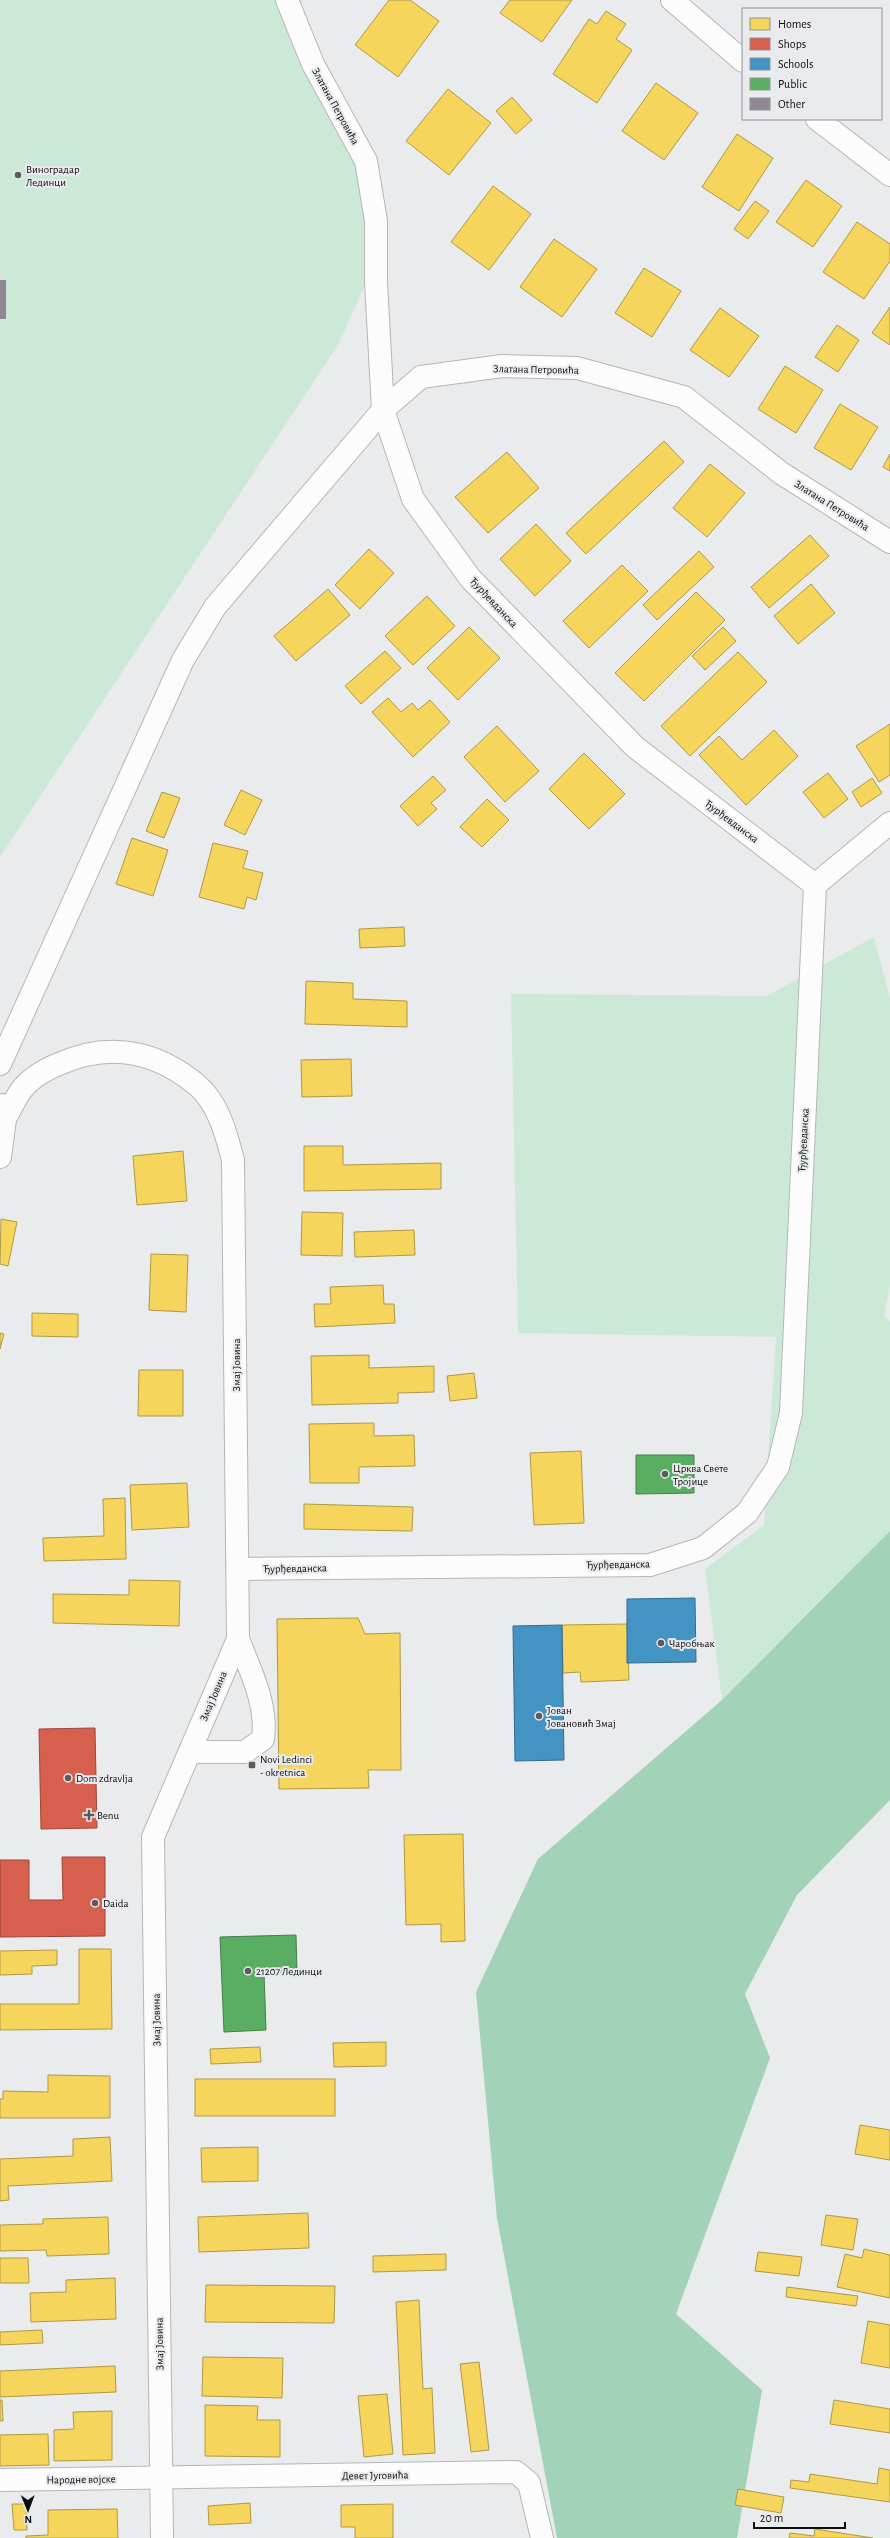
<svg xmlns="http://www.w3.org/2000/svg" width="890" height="2538" font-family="'Alegreya Sans',sans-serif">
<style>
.green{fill:#cce9d7}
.forest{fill:#a2d2b7}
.homes{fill:#f6d55c;stroke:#b09945}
.shops{fill:#d6604d;stroke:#9a473a}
.schools{fill:#4393c3;stroke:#336b8d}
.public{fill:#5aae61;stroke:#437e48}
.building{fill:#908793}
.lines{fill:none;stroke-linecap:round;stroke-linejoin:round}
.minor-casing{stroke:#b5b6b7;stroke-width:24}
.minor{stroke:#fcfcfc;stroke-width:22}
.poi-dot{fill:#5b5b5c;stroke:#e9eaed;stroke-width:1.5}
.labels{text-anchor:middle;stroke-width:4;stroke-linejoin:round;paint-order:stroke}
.street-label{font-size:11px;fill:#0e0e0f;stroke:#e9eaed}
.poi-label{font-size:11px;fill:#0e0e0f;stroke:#e9eaed;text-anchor:start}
</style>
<rect width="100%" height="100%" fill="#eaebec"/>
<g class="green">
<polygon points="0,0 303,0 297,7 385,241 338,345 0,857"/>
<polygon points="874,937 890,999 890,1285 884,1317 890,1321 890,1531 722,1700 705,1569 764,1525 776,1337 518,1333 511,994 767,996"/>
</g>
<polygon class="forest" points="890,1531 890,1800 797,1895 745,1994 770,2058 676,2314 762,2390 737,2538 557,2538 497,2218 476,1992 538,1859 722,1700"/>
<g class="homes">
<polygon points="389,0 410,0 439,21 398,77 355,45"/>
<polygon points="510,0 572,0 542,42 500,13"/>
<polygon points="606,11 626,24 616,39 632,50 597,103 553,74 589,19 597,24"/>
<polygon points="656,83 698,113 664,160 622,131"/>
<polygon points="448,89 491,123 449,175 406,141"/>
<polygon points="512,97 532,120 516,134 496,111"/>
<polygon points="737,134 773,158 739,211 702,187"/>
<polygon points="806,180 842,206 813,247 776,222"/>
<polygon points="493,186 531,214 489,270 451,242"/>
<polygon points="755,201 769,211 748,239 734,229"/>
<polygon points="857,222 890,244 890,261 864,299 823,272"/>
<polygon points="554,239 597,269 562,317 520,287"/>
<polygon points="644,268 681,291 652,337 615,313"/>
<polygon points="890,307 890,345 872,333"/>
<polygon points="720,308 759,336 729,377 690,350"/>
<polygon points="837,325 859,340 838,372 815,357"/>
<polygon points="785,366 823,390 796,433 758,409"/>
<polygon points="840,404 878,427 851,470 814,448"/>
<polygon points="664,441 684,462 586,554 566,533"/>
<polygon points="507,452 539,488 488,533 455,497"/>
<polygon points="890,454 890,471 883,467"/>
<polygon points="710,464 745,493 707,537 673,508"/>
<polygon points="536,524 571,561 535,596 500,559"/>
<polygon points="810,535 829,556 769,608 751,587"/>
<polygon points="369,549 394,573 360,609 335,585"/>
<polygon points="699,551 714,567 657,620 643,605"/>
<polygon points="622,565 648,591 589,648 563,621"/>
<polygon points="811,584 835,613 798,644 774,616"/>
<polygon points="328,589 350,615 296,661 274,636"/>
<polygon points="696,592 725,620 644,701 615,673"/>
<polygon points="427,596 455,626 413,665 385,636"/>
<polygon points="469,627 500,658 458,700 427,668"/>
<polygon points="723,627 736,641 705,670 692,656"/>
<polygon points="385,651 401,668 361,704 345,686"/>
<polygon points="738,652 767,682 690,756 661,726"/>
<polygon points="388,698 401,712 412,703 418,710 430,700 450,722 413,757 372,712"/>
<polygon points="890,724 890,775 879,782 856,746"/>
<polygon points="497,726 539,771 505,802 464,757"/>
<polygon points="774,730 798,756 746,805 699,755 719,736 742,760"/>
<polygon points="584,753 625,794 589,829 549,789"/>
<polygon points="828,773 848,799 824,818 803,792"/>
<polygon points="433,776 446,790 431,803 437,809 418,826 400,806"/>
<polygon points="872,778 882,793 861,807 852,792"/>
<polygon points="241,790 262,800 245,835 224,825"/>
<polygon points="162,792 180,798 164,838 146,831"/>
<polygon points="487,799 509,820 482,847 460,827"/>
<polygon points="132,838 168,850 153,896 116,884"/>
<polygon points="213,843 248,851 243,868 263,873 256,900 247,897 244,909 199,897"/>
<polygon points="404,927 405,946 360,948 359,929"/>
<polygon points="306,981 353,983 353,999 407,1001 407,1027 305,1024"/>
<polygon points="351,1059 352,1096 302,1097 301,1060"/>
<polygon points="304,1146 343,1146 343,1165 441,1163 441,1189 304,1191"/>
<polygon points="183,1151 187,1201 137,1205 133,1156"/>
<polygon points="302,1212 343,1213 342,1256 301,1255"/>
<polygon points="1,1219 17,1222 8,1266 0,1264"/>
<polygon points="414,1230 415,1255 355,1257 354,1232"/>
<polygon points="151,1254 188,1255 186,1312 149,1310"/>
<polygon points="383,1285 384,1304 394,1304 395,1323 315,1327 314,1304 331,1304 330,1287"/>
<polygon points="32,1313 78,1314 78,1337 32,1336"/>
<polygon points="0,1333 4,1334 0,1349"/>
<polygon points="369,1355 369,1368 434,1366 434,1392 398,1393 398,1403 312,1405 311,1356"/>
<polygon points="139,1370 183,1370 183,1416 138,1416"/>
<polygon points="474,1373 477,1398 450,1401 447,1376"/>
<polygon points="374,1423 374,1436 414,1435 415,1466 359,1467 359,1483 310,1483 309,1424"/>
<polygon points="581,1451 584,1523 534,1525 530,1453"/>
<polygon points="187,1483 189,1527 132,1530 130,1485"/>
<polygon points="125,1498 126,1559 44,1561 43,1538 104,1536 103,1499"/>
<polygon points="304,1504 413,1507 412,1531 304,1529"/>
<polygon points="129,1580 180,1581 179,1626 53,1623 53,1594 129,1595"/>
<polygon points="358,1618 365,1634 400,1633 401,1770 368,1770 369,1788 279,1789 277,1619"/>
<polygon points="627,1624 629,1680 581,1682 580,1672 563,1673 562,1625"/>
<polygon points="463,1834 465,1941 441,1942 441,1924 406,1925 404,1835"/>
<polygon points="79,1949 111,1949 112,2029 0,2030 0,2004 79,2004"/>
<polygon points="57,1950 57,1965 32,1966 32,1974 0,1975 0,1951"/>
<polygon points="386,2042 386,2066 334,2067 333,2043"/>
<polygon points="260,2047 261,2062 211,2064 210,2049"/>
<polygon points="48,2075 110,2076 110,2118 0,2118 0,2099 3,2099 3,2091 48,2092"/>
<rect x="195" y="2079" width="140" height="37"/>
<polygon points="860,2125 890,2130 890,2160 855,2154"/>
<polygon points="110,2137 112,2181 8,2186 9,2200 0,2201 0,2159 73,2156 73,2139"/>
<polygon points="258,2147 258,2181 202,2182 201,2148"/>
<polygon points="308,2213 309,2248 199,2252 198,2217"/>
<polygon points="826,2215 858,2219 853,2250 821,2245"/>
<polygon points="108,2217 109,2254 47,2256 46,2250 0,2251 0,2225 43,2224 43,2219"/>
<polygon points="864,2249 890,2255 890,2298 837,2287 845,2254 862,2258"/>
<polygon points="758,2252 802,2257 799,2276 755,2271"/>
<polygon points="446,2254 446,2270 373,2272 373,2256"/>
<polygon points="0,2258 28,2258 29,2283 0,2283"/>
<polygon points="115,2278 116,2319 31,2322 30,2293 66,2292 66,2280"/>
<polygon points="206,2285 335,2286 334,2323 205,2322"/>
<polygon points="787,2287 858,2296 856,2306 786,2297"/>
<polygon points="419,2300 423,2389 432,2388 435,2453 403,2455 396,2302"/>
<polygon points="868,2321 890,2325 890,2368 861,2363"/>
<polygon points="42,2330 43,2343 0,2345 0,2332"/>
<polygon points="203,2357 283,2358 282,2398 202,2396"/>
<polygon points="479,2362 489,2450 471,2452 460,2364"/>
<polygon points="115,2366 116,2392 0,2397 0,2371"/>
<polygon points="387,2394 393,2454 364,2457 358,2396"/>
<polygon points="0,2400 2,2400 3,2421 0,2421"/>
<polygon points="834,2400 890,2409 890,2433 830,2424"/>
<polygon points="205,2405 258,2406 257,2420 280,2420 280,2457 205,2456"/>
<polygon points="112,2411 112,2460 54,2461 54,2430 74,2429 73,2412"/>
<polygon points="48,2434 49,2465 0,2466 0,2435"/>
<polygon points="879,2468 890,2470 890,2502 790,2488 791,2480 809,2482 810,2474 877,2484"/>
<polygon points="738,2489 784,2497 781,2513 735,2505"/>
<polygon points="250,2503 251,2523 209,2525 208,2506"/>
<polygon points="12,2504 26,2504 27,2530 14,2530"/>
<polygon points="393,2504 393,2538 355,2538 355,2527 341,2527 341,2505"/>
<polygon points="117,2509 118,2538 26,2538 26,2536 48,2535 48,2510"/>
<polygon points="815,2529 873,2538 789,2538 790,2533 814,2536"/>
</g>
<g class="shops">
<polygon points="95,1728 97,1828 41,1829 39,1729"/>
<polygon points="62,1857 105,1857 105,1936 0,1937 0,1860 29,1860 29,1900 63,1900"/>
</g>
<g class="schools">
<polygon points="695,1598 696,1662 627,1663 627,1599"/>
<polygon points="562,1625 564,1760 515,1761 513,1626"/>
</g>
<g class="public">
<polygon points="636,1455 694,1455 694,1493 636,1494"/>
<polygon points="296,1935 297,1972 264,1973 266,2030 224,2032 220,1937"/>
</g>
<rect class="building" x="0" y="280" width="6" height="39"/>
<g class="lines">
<defs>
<g id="minor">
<polyline points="287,0 313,64 366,161 376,221 376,282 383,410 421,377 502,366 577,368 684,397 781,473 890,542"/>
<polyline points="672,0 743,61"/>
<polyline points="817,119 890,175"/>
<polyline points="383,410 413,499 470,578 635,747 815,885"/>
<polyline points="815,885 890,823"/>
<polyline points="0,1064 183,660 215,607 383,410"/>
<path d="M5,1119C10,1110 14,1101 20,1092C29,1079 44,1070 59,1064C108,1042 155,1050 197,1085C219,1104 226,1134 233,1160L238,1639L153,1837L162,2538"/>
<polyline points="0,1157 5,1119 2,1105"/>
<polyline points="238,1569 650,1565 703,1548 747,1513 778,1467 791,1413 815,885"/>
<path d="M190,1752H245L263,1739C268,1705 250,1670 238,1639"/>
<polyline points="0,2480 516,2472 529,2483 542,2538"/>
</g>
</defs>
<use href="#minor" class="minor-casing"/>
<use href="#minor" class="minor"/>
</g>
<g class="poi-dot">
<circle cx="18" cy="175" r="4"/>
<circle cx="665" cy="1474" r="4"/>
<circle cx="661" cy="1643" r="4"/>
<circle cx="539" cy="1716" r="4"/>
<rect x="248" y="1761" width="8" height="8" rx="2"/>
<circle cx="68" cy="1778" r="4"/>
<path d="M87 1809h4v4h4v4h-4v4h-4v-4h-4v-4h4z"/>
<circle cx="95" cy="1903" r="4"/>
<circle cx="248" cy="1971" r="4"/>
</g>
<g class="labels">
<g class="street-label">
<text transform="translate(336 106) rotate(61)" y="4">Златана Петровића</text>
<text transform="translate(536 369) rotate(1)" y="4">Златана Петровића</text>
<text transform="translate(832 505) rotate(32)" y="4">Златана Петровића</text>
<text transform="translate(494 602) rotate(47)" y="4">Ђурђевданска</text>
<text transform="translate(732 821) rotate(37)" y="4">Ђурђевданска</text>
<text transform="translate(803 1140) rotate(-87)" y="4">Ђурђевданска</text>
<text transform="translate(236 1365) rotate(-90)" y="4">Змај Јовина</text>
<text transform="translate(618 1564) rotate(-1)" y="4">Ђурђевданска</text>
<text transform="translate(295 1568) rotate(-1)" y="4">Ђурђевданска</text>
<text transform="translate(213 1696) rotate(-67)" y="4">Змај Јовина</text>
<text transform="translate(156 2020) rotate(-91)" y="4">Змај Јовина</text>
<text transform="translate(159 2344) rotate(-91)" y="4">Змај Јовина</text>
<text transform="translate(375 2475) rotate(-1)" y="4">Девет Југовића</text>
<text transform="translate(81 2479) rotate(-1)" y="4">Народне војске</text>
</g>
<g class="poi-label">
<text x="26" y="173">Виноградар<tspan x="26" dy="13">Лединци</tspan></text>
<text x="673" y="1472">Црква Свете<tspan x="673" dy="13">Тројице</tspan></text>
<text x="669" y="1647">Чаробњак</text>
<text x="547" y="1714">Јован<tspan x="547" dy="13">Јовановић Змај</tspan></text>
<text x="260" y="1763">Novi Ledinci<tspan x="260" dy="13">- okretnica</tspan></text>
<text x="76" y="1782">Dom zdravlja</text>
<text x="97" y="1819">Benu</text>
<text x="103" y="1907">Daida</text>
<text x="256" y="1975">21207 Лединци</text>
</g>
</g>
<rect x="742" y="8" width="140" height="112" fill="#e9eaed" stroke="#919294"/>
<rect x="750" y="18" width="20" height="12" fill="#f6d55c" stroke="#919294"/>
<text x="778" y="28" font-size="12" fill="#0e0e0f">Homes</text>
<rect x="750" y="38" width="20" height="12" fill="#d6604d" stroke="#919294"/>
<text x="778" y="48" font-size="12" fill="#0e0e0f">Shops</text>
<rect x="750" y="58" width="20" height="12" fill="#4393c3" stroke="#919294"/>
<text x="778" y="68" font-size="12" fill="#0e0e0f">Schools</text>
<rect x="750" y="78" width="20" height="12" fill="#5aae61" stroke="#919294"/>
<text x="778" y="88" font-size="12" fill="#0e0e0f">Public</text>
<rect x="750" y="98" width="20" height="12" fill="#908793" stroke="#919294"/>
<text x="778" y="108" font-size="12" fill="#0e0e0f">Other</text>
<g transform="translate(28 2510) rotate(179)" stroke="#e9eaed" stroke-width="3" paint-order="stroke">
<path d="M0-3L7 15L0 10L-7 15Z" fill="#0e0e0f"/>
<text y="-6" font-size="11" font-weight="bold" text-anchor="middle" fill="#0e0e0f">N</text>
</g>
<path d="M754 2522v6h91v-6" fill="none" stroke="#0e0e0f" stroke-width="2"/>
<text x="760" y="2522" font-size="12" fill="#0e0e0f" stroke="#e9eaed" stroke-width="3" paint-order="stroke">20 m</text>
</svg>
